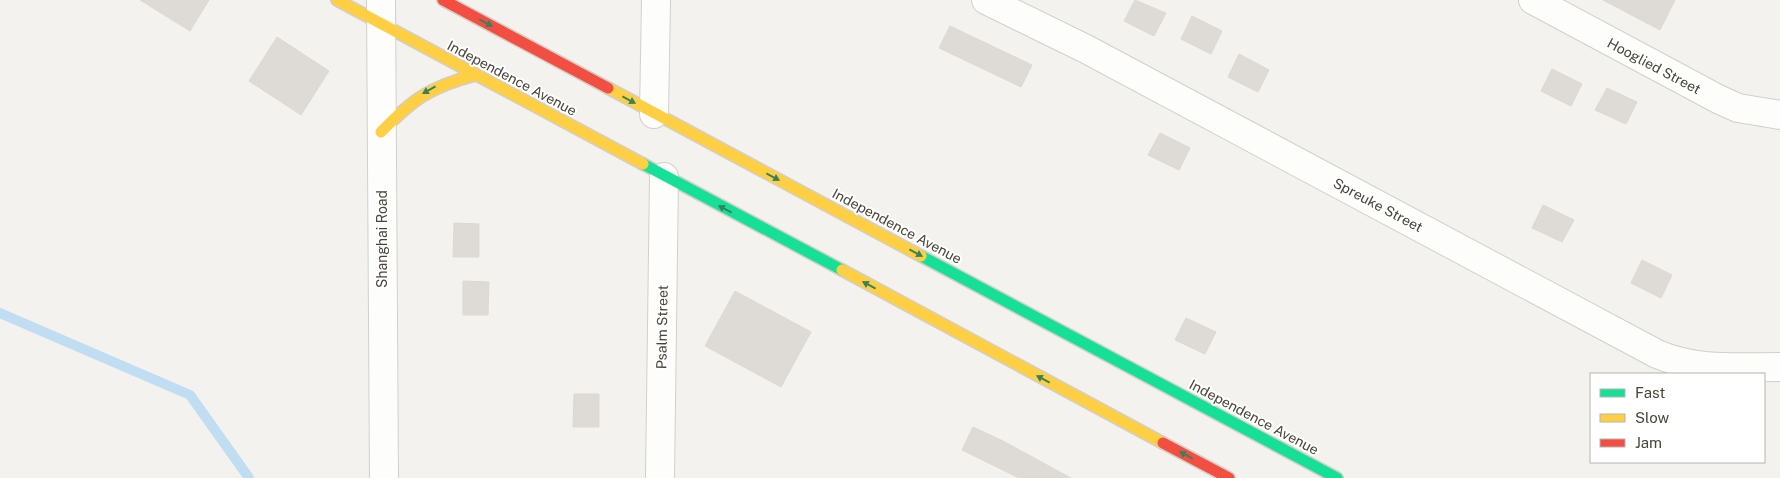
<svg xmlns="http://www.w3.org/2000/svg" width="1780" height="478" font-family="'Public Sans',sans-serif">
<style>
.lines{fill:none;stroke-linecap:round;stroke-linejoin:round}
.stream{stroke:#c0ddf1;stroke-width:10}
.building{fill:#dedbd6;stroke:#dcd9d4}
.street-casing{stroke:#d2d0cb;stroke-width:30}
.fast-casing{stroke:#d3cfc5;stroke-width:14}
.slow-casing{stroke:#d3cfc5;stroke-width:14}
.jam-casing{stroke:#d3cfc5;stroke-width:14}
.street{stroke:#fdfdfc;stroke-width:28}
.fast{stroke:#16e098;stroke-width:11}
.slow{stroke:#ffcf43;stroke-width:11}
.jam{stroke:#f24e42;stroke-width:11}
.oneway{fill:#36825f}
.labels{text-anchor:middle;stroke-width:4;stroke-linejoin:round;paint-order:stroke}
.street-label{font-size:14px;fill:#4b4439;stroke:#fff}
</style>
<rect width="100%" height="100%" fill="#f4f2ee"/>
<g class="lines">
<polyline class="stream" points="0,313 190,395 249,478"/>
</g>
<g class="building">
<polygon points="140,0 209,0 190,31"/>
<polygon points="1135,0 1166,13 1154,36 1124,21"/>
<polygon points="1603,0 1675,0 1660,30"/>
<polygon points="1192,16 1222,31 1211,54 1181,39"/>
<polygon points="950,26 1032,65 1021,87 939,48"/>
<polygon points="277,37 329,71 301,115 249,81"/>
<polygon points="1239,54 1269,70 1258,92 1228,77"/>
<polygon points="1552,69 1582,84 1571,106 1541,91"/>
<polygon points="1607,88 1637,102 1626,124 1595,110"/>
<polygon points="1160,133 1190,148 1179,170 1148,155"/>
<polygon points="1543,205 1574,220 1562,242 1532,228"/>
<polygon points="454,223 479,224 479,257 453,257"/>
<polygon points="1642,260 1672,275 1661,298 1631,283"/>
<polygon points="463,281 489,282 488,315 463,315"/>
<polygon points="735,291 811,332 781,387 705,346"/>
<polygon points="1186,318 1216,332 1205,354 1175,340"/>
<polygon points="574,394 599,394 599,427 573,427"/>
<polygon points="973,427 1003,441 1071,478 1019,478 962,450"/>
</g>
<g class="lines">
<defs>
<g id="street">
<polyline points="381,0 384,478"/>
<path d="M986,0L1086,49L1657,354C1696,371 1738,367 1780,367"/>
<polyline points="1533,0 1718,99 1738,108 1780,115"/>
<polyline points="654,114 656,0"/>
<polyline points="660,478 664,177"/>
</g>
<g id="fast">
<polyline points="643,164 842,270"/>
<polyline points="921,256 1337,478"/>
</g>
<g id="slow">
<polyline points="337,0 643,164"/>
<polyline points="608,88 921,256"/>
<path d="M381,132C413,99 430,87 475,75"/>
<polyline points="842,270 1163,443"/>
</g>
<g id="jam">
<polyline points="443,0 608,88"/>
<polyline points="1163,443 1229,478"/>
</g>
</defs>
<use href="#street" class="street-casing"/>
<use href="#fast" class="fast-casing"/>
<use href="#slow" class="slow-casing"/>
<use href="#jam" class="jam-casing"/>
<use href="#street" class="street"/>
<use href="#fast" class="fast"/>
<use href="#slow" class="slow"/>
<use href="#jam" class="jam"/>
</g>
<defs><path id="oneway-solid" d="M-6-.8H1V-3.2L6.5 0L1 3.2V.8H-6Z" transform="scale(1.25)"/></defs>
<g class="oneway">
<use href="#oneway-solid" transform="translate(486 23) rotate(28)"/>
<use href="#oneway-solid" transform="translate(429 90) rotate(151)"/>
<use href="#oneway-solid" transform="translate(629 100) rotate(28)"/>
<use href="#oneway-solid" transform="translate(773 177) rotate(28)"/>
<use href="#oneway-solid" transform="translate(725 209) rotate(-152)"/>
<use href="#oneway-solid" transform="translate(916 253) rotate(28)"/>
<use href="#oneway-solid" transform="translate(869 285) rotate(-152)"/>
<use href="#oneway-solid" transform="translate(1043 379) rotate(-152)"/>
<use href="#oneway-solid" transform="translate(1186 455) rotate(-152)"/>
</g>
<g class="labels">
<g class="street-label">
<text transform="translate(1654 66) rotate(28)" y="5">Hooglied Street</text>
<text transform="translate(512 78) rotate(28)" y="5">Independence Avenue</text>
<text transform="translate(1378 205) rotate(28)" y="5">Spreuke Street</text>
<text transform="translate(897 226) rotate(28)" y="5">Independence Avenue</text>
<text transform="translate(382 239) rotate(-90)" y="5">Shanghai Road</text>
<text transform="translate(662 327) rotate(-89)" y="5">Psalm Street</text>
<text transform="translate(1254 417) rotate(28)" y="5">Independence Avenue</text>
</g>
</g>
<rect x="1590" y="373" width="175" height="90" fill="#ffffff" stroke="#b7b4b0"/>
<rect x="1600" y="389" width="25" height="8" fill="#16e098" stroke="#b7b4b0"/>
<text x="1635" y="398" font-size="15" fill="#4b4439">Fast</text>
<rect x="1600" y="414" width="25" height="8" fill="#ffcf43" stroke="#b7b4b0"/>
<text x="1635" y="423" font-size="15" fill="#4b4439">Slow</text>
<rect x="1600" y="439" width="25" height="8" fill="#f24e42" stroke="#b7b4b0"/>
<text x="1635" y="448" font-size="15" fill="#4b4439">Jam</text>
</svg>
